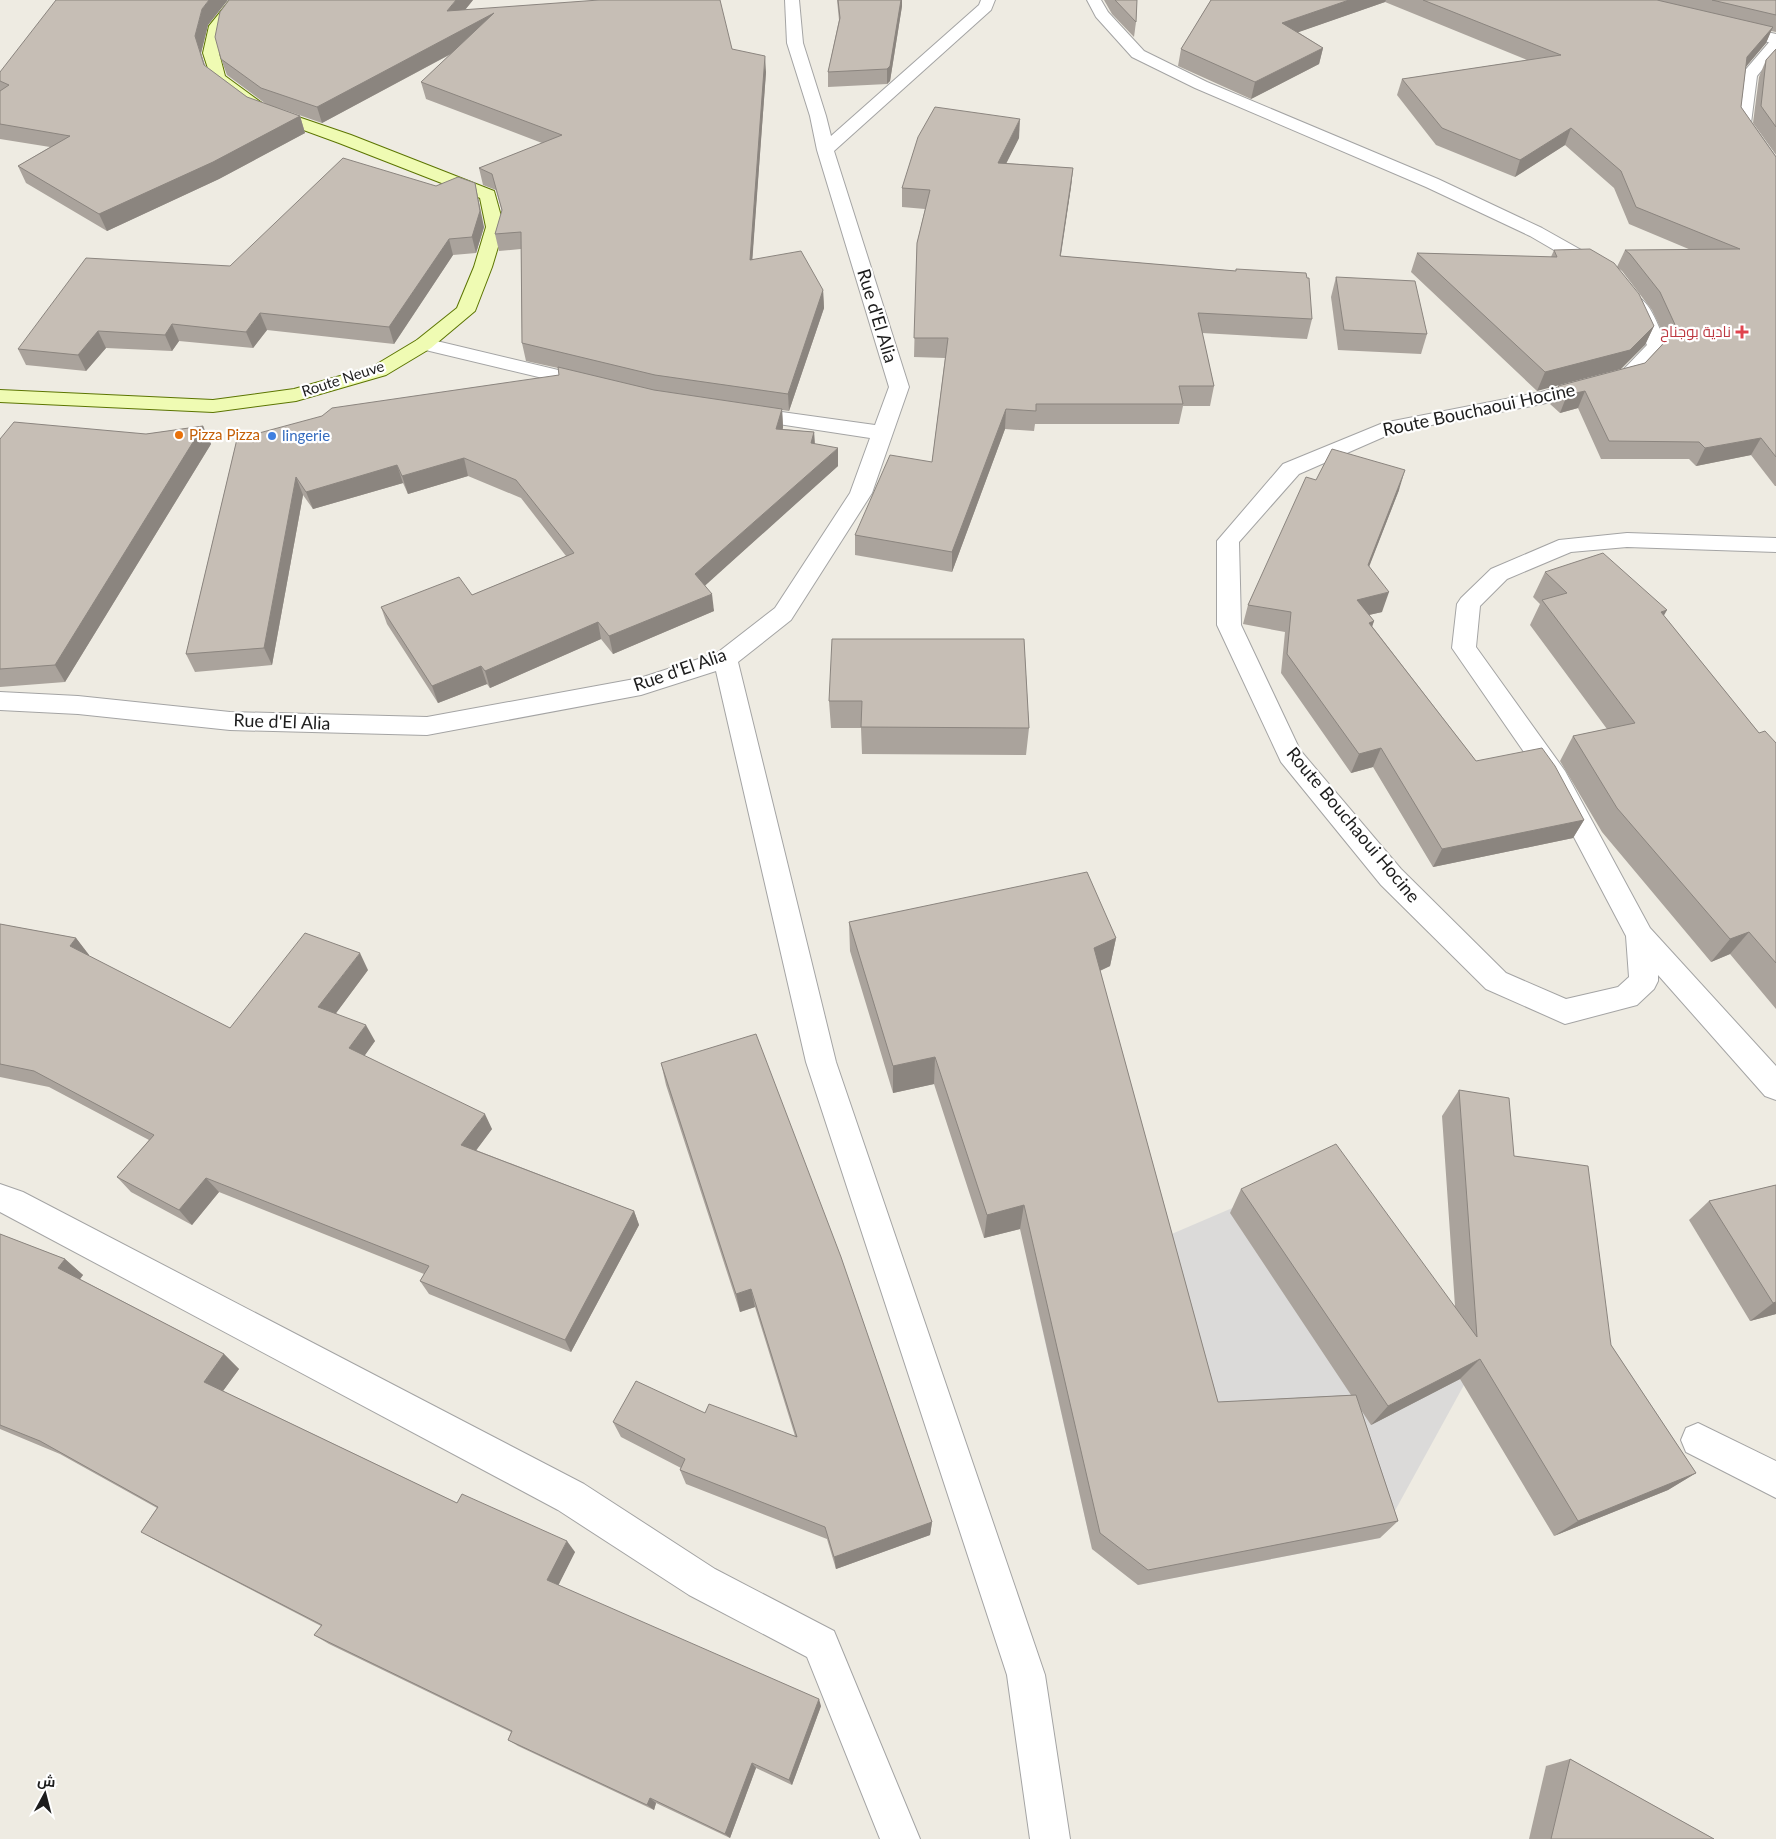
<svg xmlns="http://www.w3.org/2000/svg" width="1776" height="1839" font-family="Lato,Cairo,sans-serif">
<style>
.residential{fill:#dbdad9}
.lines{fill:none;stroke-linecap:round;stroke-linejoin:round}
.minor-casing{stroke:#a4a4a4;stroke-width:2}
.tertiary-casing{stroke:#a4a4a4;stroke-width:2}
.secondary-casing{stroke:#5c7502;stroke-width:2}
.minor{fill:#fff;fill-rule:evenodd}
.tertiary{fill:#fff;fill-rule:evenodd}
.secondary{fill:#effbb3;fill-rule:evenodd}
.wall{fill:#aaa39c}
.shaded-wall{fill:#8b857f}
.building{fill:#c6beb5;stroke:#8b857f}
.health-dot{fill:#e0444e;stroke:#fff;stroke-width:2}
.food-dot{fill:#e8710a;stroke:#fff;stroke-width:2}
.shop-dot{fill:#3f7fe0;stroke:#fff;stroke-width:2}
.labels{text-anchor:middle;stroke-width:4.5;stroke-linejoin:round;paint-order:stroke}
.far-health-label{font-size:15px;fill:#be3a42;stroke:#fff;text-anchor:end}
.far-street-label{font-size:15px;fill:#1d1d1d;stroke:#fff}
.far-food-label{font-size:15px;fill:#c56008;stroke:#fff;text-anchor:start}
.far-shop-label{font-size:15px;fill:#366cbe;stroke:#fff;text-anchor:start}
.street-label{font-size:18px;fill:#1d1d1d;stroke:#fff}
</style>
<rect width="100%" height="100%" fill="#eeebe2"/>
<polygon class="residential" points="1323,1169 1470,1374 1380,1538 1138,1585 1092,1549 1034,1293"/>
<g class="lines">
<defs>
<g id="minor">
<polygon points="785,0 799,0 803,43 826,116 831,136 979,5 981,0 995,0 991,10 834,151 909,387 872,493 791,620 738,662 836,1062 1045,1675 1070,1839 1030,1839 1007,1675 806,1062 716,671 641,695 427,735 230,730 78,714 0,710 0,692 78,696 230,712 427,717 640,678 717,653 775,608 850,493 870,438 746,419 739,417 736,413 739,409 746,407 875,425 889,387 817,150 810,116 787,43"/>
<polygon points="1731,24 1776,34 1776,44 1726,32 1723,29 1726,26"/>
<polygon points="424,338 600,380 603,384 600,388 593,390 417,348 414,344 417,340"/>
<polygon points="1698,1423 1776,1461 1776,1498 1686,1452 1681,1440 1686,1428"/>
</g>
<g id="tertiary">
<polygon points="1087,0 1101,0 1108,12 1144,51 1207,82 1438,179 1542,228 1606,264 1608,268 1606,272 1599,274 1592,272 1530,236 1426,187 1195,88 1132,57 1096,17"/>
<polygon points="1776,38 1776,53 1757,76 1751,123 1776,158 1776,175 1770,174 1735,123 1741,75 1771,40"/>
<path d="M1633,295C1652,300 1659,330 1667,346L1636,379L1542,404L1395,432L1299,474L1239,542L1241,625L1300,750L1401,869L1506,973L1566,999L1618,987L1629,977L1626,936L1546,784L1452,648L1457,604L1461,598L1491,569L1559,540L1627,533L1776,538V552L1627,547L1571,552L1507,579L1480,606L1476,647L1565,771L1650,928L1776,1066V1100L1765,1096L1658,975V981L1654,989L1637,1005L1565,1024L1486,989L1381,885L1281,762L1217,625V541L1283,464L1383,423L1541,392L1622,371L1647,345L1632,312L1623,301L1626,297Z"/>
<polygon points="0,1184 23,1192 584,1484 715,1569 834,1631 920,1839 880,1839 807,1657 689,1595 558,1510 0,1212"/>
</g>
<polygon id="secondary" points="230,0 245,0 224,27 219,53 225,76 266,106 351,135 494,191 504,227 492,267 475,311 431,348 386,375 296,401 213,412 0,402 0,390 213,400 294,389 372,367 417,340 457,308 474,267 486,227 480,198 339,143 254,112 212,81 203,53 209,26"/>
</defs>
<use href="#minor" class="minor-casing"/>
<use href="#tertiary" class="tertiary-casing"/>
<use href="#secondary" class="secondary-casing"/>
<use href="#minor" class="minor"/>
<use href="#tertiary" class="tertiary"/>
<use href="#secondary" class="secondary"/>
</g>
<g class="wall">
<polygon points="473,0 465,10 732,49 766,72 752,260 823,290 824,308 789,411 782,410 783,427 783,429 814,432 815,444 838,466 705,585 714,611 613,654 601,639 490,688 487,684 438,703 387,624 381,607 472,595 566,556 521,498 468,476 408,494 403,483 313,509 303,495 272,665 195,672 186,654 237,439 559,375 558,368 526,361 522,343 521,249 499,251 495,234 502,211 496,190 483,185 479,168 542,143 426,99 421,82 451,54 322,123 276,107 300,116 305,133 219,179 107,231 26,183 18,166 50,147 0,139 0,72 208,25 201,53 205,66 247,97 266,104 227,75 221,59"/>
<polygon points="837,0 902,0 902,6 890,81 887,84 828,87 828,72 839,20"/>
<polygon points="1104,0 1137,0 1136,22 1134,37 1112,14"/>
<polygon points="1211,0 1776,0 1776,32 1771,31 1766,43 1746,66 1741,107 1776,157 1776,486 1775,486 1751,455 1696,466 1689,459 1601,459 1578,408 1560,413 1550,404 1558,386 1645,363 1666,340 1652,310 1622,271 1618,268 1654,326 1645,345 1537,391 1411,272 1417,253 1551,257 1554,250 1617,267 1625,250 1691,250 1629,224 1614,188 1565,145 1515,177 1436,145 1397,95 1402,79 1527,60 1385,2 1298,32 1323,48 1319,64 1251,99 1178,66 1181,49"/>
<polygon points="1776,49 1776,155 1753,123 1759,77 1766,60"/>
<polygon points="1019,138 1006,163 1073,168 1071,187 1060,256 1236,271 1236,269 1312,319 1307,339 1202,333 1214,386 1210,406 1183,406 1179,424 1035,424 1034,431 1005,429 952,572 855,555 855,535 932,462 945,358 914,357 917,243 925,209 902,207 902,188"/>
<polygon points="484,227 476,253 453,255 394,344 267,330 253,348 179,341 172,351 106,348 86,371 26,365 18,349 230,266"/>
<polygon points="1336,277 1427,334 1421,354 1338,350 1331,297"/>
<polygon points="203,426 211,444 65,682 0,687 0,439 146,434"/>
<polygon points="1316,480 1399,490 1369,566 1382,612 1369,615 1374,621 1372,626 1476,761 1584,820 1573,838 1433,867 1373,767 1351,773 1281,673 1285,632 1243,624 1248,605"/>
<polygon points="1545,572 1664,616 1759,733 1776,743 1776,1009 1730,954 1711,962 1602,832 1560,761 1573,736 1607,729 1530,625 1540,604 1533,597"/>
<polygon points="1024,639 1029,728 1026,755 862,754 861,728 831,728 829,701"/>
<polygon points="849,922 1116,938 1110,966 1100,971 1218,1402 1351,1395 1230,1213 1241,1189 1455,1306 1442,1116 1459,1090 1514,1156 1611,1345 1696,1473 1668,1490 1554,1536 1460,1379 1371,1425 1361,1410 1398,1521 1380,1538 1138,1585 1092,1549 1020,1229 984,1238 934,1084 893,1093 850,951"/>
<polygon points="0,924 76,938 89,955 89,956 230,1028 368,970 336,1013 375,1041 364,1056 492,1129 476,1150 634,1211 639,1225 571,1352 429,1294 420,1281 424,1274 219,1192 192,1225 131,1192 117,1177 149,1140 49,1087 0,1077"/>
<polygon points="661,1063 932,1522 930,1535 836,1569 827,1539 686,1484 680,1470 681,1468 621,1437 613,1422 705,1413 795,1436 755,1307 740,1312 666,1085"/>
<polygon points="1776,1185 1776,1314 1750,1321 1689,1220 1709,1201"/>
<polygon points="0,1234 65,1259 83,1275 80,1279 224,1354 239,1369 223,1391 457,1503 575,1552 558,1585 821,1706 792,1785 756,1768 730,1838 656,1803 654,1810 518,1746 508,1740 511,1732 329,1644 314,1635 321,1626 159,1542 141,1532 157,1508 60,1454 0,1429"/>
<polygon points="1570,1759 1714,1839 1529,1839 1546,1766"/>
</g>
<g class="shaded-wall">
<polygon points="209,0 228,0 208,25 201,53 210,82 195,36 202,9"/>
<polygon points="456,0 473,0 451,27 447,11"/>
<polygon points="901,0 902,0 902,6 890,81 887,84 887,69"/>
<polygon points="1349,0 1386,0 1385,2 1279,39 1282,23"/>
<polygon points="494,13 497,29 322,123 317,107"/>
<polygon points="1773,27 1766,43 1740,74 1747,57"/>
<polygon points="1323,48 1319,64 1251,99 1255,82"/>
<polygon points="765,56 766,72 751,278 750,260"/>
<polygon points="300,116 305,133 219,179 107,231 99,214"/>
<polygon points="1020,119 1019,138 997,182 998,163"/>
<polygon points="1571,128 1565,145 1515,177 1520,160"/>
<polygon points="1073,168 1071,187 1058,275 1060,256"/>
<polygon points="475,183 484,227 476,253 472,237"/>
<polygon points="449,239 453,255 394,344 389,327"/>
<polygon points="823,290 824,308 789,411 788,394"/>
<polygon points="260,313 267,330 253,348 246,332"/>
<polygon points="172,324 179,341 172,351 165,335"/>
<polygon points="1654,326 1645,345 1621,369 1537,391 1545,372"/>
<polygon points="98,331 106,348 86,371 78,355"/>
<polygon points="1585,391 1578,408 1560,413 1567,395"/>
<polygon points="782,409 783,427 777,446 776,429"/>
<polygon points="1006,409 1005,429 952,572 952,552"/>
<polygon points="203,426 211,444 65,682 55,665"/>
<polygon points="814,432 815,450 811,443"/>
<polygon points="1761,438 1751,455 1696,466 1705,448"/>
<polygon points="838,448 838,466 698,592 695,574"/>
<polygon points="464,458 468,476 408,494 402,476"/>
<polygon points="397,465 403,483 313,509 306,492"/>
<polygon points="1405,470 1399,490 1362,585 1368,565"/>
<polygon points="296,477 303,495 272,665 264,648"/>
<polygon points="1389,592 1382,612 1351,619 1357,600"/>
<polygon points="712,594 714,611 613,654 609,636"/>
<polygon points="1667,610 1653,635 1661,612"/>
<polygon points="1374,621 1367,641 1369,623"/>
<polygon points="598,622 601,639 490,688 485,671"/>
<polygon points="481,666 487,684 438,703 432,686"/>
<polygon points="1381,748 1373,767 1351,773 1359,754"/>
<polygon points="1584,820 1573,838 1433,867 1442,849"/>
<polygon points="1749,932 1730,954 1711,962 1730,939"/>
<polygon points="76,938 89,955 84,963 70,946"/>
<polygon points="1116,938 1110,966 1088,976 1094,948"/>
<polygon points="360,953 368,970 328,1024 318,1007"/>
<polygon points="366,1025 375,1041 358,1065 349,1048"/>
<polygon points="935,1057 934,1084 893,1093 893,1066"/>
<polygon points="485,1114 492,1129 469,1160 461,1145"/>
<polygon points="206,1178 219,1192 192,1225 179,1210"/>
<polygon points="1024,1205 1020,1229 984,1238 987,1215"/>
<polygon points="634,1211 639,1225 571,1352 565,1340"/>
<polygon points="65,1259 83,1275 77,1283 58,1268"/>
<polygon points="751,1289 755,1307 740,1312 736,1294"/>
<polygon points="1776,1302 1776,1314 1750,1321 1773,1303"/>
<polygon points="224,1354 239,1369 220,1395 204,1382"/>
<polygon points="1480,1359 1460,1379 1371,1425 1388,1406"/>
<polygon points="1696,1473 1668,1490 1554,1536 1578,1521"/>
<polygon points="932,1522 930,1535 836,1569 834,1557"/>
<polygon points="567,1541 575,1552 556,1590 547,1580"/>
<polygon points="819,1699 821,1706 792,1785 789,1780"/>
<polygon points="752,1763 756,1768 730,1838 725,1834"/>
<polygon points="650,1798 656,1803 654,1810 647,1805"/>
</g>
<g class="building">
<polygon points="56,0 209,0 202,9 195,36 204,65 247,97 300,116 213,162 99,214 18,166 70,136 0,124 0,91 9,85 0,81 0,72"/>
<polygon points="229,0 456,0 447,11 599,0 720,0 732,49 765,56 750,260 801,251 823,290 788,394 655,375 522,343 521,232 495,234 502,210 492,174 479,168 562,135 421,82 494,13 317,107 261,88 221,59 215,37 220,12"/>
<polygon points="838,0 901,0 890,66 887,69 828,72 840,18"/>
<polygon points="1115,0 1137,0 1136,22"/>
<polygon points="1211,0 1349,0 1282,23 1323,48 1255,82 1181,49"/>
<polygon points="1423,0 1657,0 1773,27 1747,57 1741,107 1776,157 1776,457 1761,438 1705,448 1699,442 1609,441 1585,391 1567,395 1558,386 1645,363 1677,329 1660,292 1630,254 1625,250 1740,249 1636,207 1621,171 1571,128 1520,160 1442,128 1402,79 1561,55"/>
<polygon points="1712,0 1776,0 1776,15"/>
<polygon points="1776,49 1776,127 1761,106 1766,60"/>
<polygon points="935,107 1020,119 998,163 1073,168 1060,256 1236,271 1236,269 1306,273 1307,278 1309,278 1312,319 1198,313 1214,386 1179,386 1183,404 1036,404 1036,411 1006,409 952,552 855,535 890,455 932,462 948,338 914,338 917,243 930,190 902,188 918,137"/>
<polygon points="343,158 436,186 458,177 475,183 480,211 472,237 449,239 389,327 260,313 246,332 172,324 165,335 98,331 78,355 18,349 86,258 230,266"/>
<polygon points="1590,249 1614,263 1639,294 1654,326 1630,350 1545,372 1417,253 1557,257 1554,250"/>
<polygon points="1336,277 1415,281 1427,334 1344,330"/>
<polygon points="558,367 654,390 782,409 776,429 814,432 811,443 838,448 695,574 712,594 609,636 598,622 485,671 481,666 432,686 381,607 459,577 472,595 574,553 516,480 464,458 402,476 397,465 306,492 296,477 264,648 186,654 237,439 322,416 332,408 559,375"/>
<polygon points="14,422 146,434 203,426 55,665 0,669 0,439"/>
<polygon points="1332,449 1405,470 1368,565 1389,592 1357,600 1374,621 1369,623 1476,761 1542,748 1555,766 1584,820 1442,849 1381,748 1359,754 1287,654 1291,612 1248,605 1306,477 1316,480"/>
<polygon points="1603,553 1667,610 1661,612 1759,733 1765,731 1776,743 1776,963 1749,932 1730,939 1617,808 1573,736 1635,723 1542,600 1567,593 1545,572"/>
<polygon points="832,639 1024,639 1029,728 861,727 862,701 829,701"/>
<polygon points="1087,872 1116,938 1094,948 1218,1402 1356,1395 1398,1521 1148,1570 1100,1533 1024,1205 987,1215 935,1057 893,1066 849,922"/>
<polygon points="0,924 76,938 70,946 230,1028 305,933 360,953 318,1007 366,1025 349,1048 485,1114 461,1145 634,1211 565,1340 420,1281 429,1266 206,1178 179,1210 117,1177 154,1135 34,1071 0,1064"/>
<polygon points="756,1034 841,1257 932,1522 834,1557 825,1527 680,1470 685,1459 613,1422 636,1381 705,1413 709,1404 797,1437 751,1289 736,1294 661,1063"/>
<polygon points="1459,1090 1509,1098 1514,1156 1588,1166 1611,1345 1696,1473 1578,1521 1480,1359 1388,1406 1241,1189 1336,1144 1477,1337"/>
<polygon points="1776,1185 1776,1302 1773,1303 1709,1201"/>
<polygon points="0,1234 65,1259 58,1268 224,1354 204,1382 457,1503 462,1494 567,1541 547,1580 819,1699 789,1780 752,1763 725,1834 650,1798 647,1805 508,1740 512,1731 314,1635 322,1625 141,1532 158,1507 40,1441 0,1425"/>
<polygon points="1570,1759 1714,1839 1551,1839"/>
</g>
<path class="health-dot" d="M1739.5 324.5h5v5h5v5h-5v5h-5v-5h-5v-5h5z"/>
<circle class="food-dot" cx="179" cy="435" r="5"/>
<circle class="shop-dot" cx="272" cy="436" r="5"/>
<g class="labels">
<g class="far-health-label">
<text x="1731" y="337">نادية بوجناح</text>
</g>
<g class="far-street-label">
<text transform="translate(343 379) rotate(-18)" y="5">Route Neuve</text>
</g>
<g class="far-food-label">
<text x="189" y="440">Pizza Pizza</text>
</g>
<g class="far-shop-label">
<text x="282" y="441">lingerie</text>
</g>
<g class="street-label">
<text transform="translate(877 316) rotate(73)" y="6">Rue d'El Alia</text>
<text transform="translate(1479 410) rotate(-12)" y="6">Route Bouchaoui Hocine</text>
<text transform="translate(680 670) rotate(-19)" y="6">Rue d'El Alia</text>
<text transform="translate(282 722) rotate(2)" y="6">Rue d'El Alia</text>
<text transform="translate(1353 825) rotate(50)" y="6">Route Bouchaoui Hocine</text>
</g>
</g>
<g transform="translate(45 1794) rotate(7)" stroke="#ffffff" stroke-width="4" paint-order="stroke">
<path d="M0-4L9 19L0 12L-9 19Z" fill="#1d1d1d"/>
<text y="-8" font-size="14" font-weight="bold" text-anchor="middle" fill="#1d1d1d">ش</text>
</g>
</svg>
